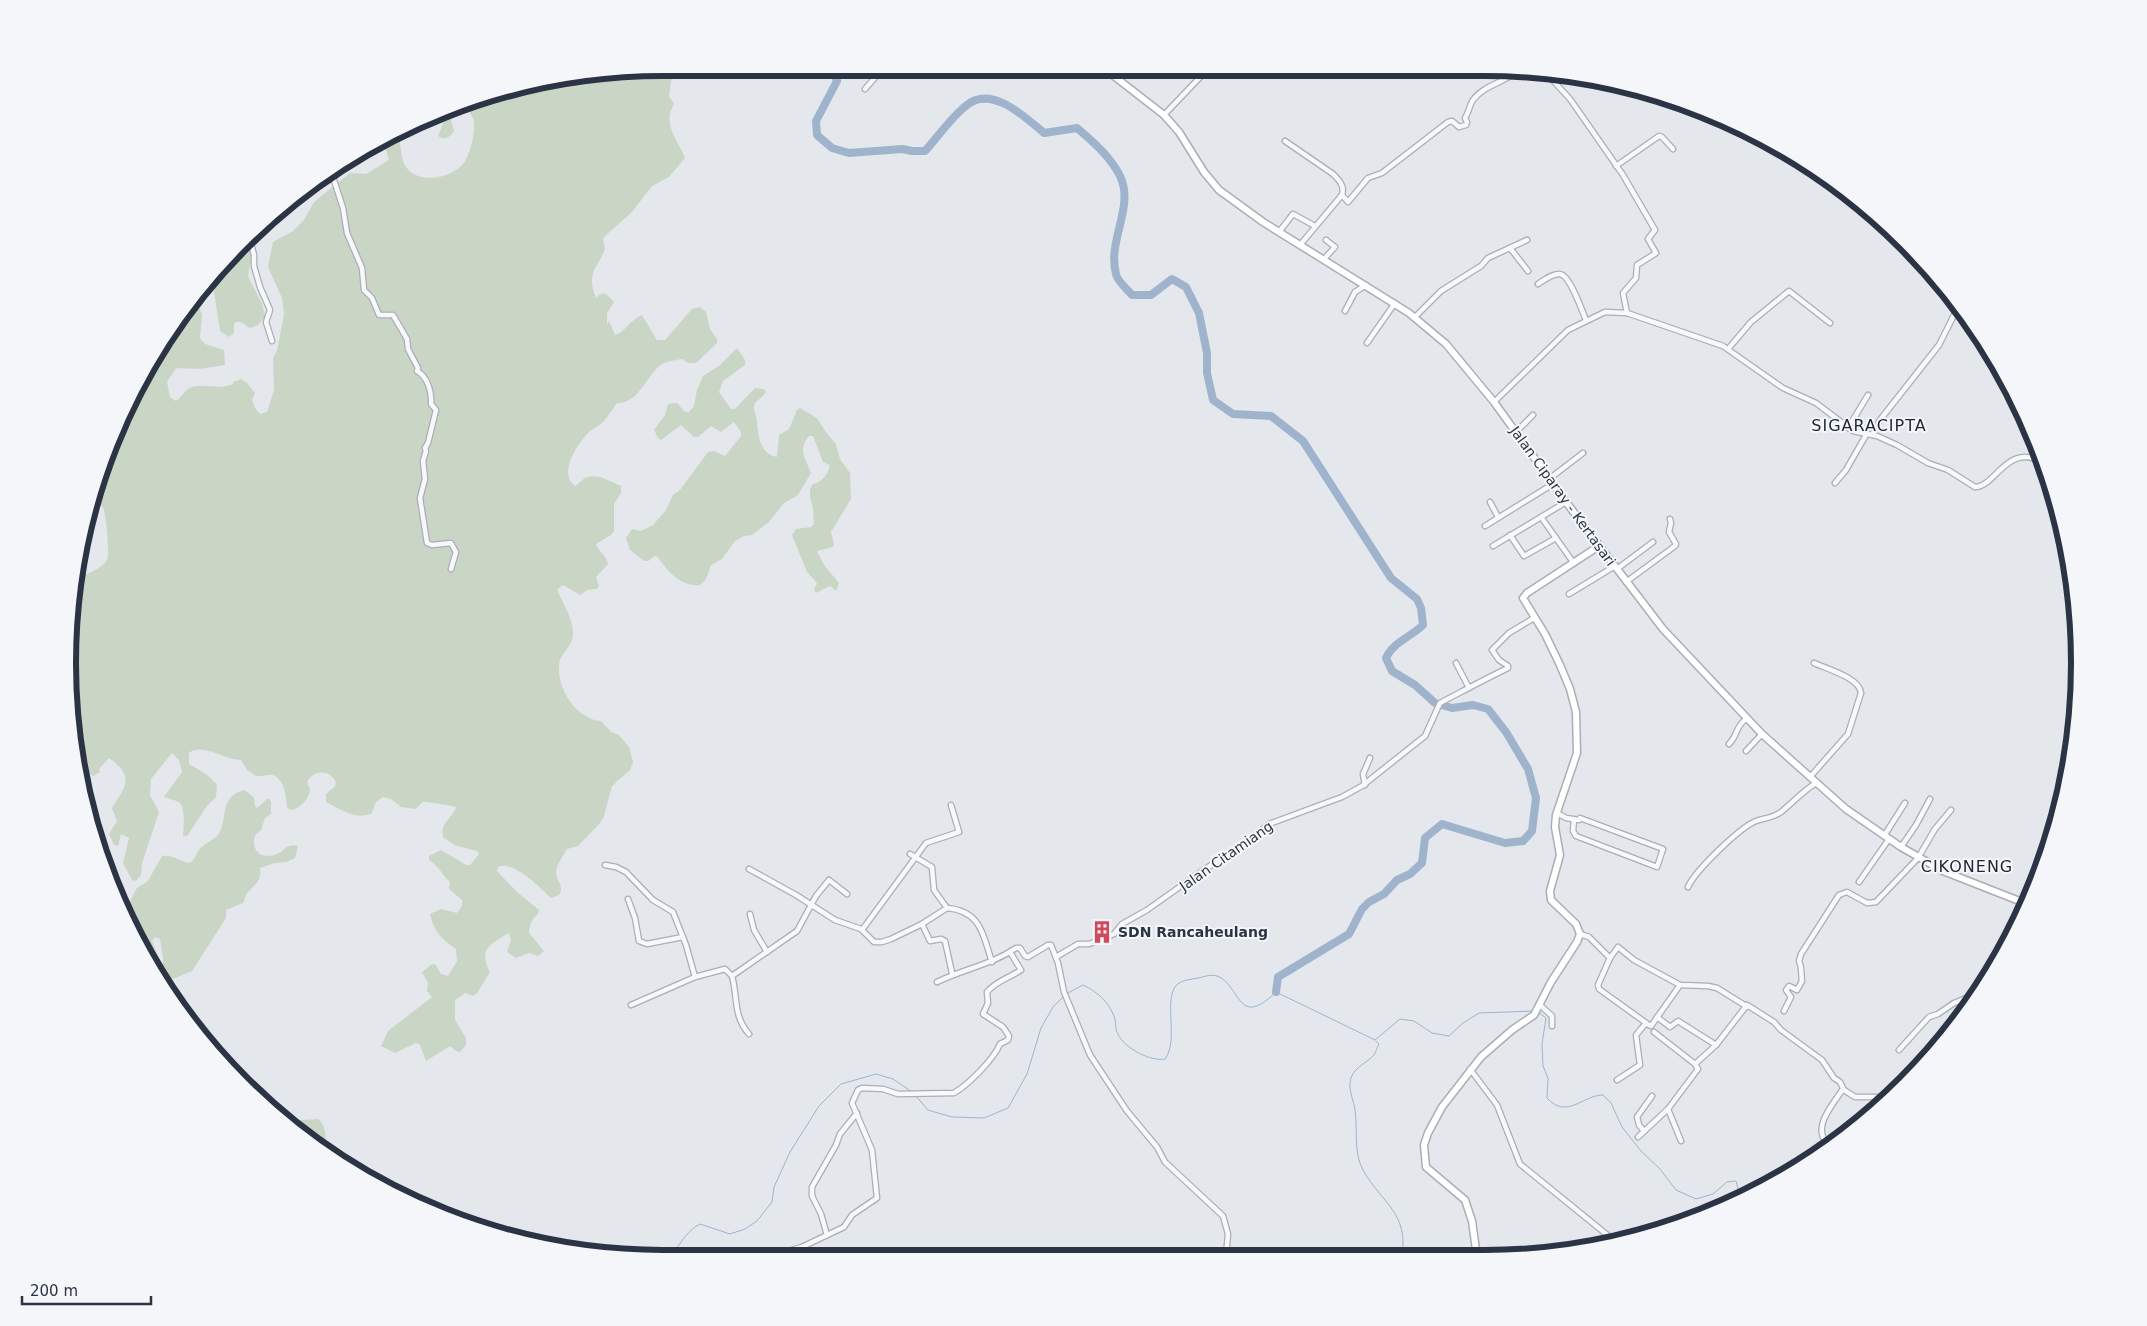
<svg xmlns="http://www.w3.org/2000/svg" width="2147" height="1326" font-family="'DejaVu Sans',sans-serif">
<style>
.green{fill:#c9d6c5}
.lines{fill:none;stroke-linecap:round;stroke-linejoin:round}
.stream{stroke:#9fb4cc;stroke-width:1}
.river{stroke:#9fb4cc;stroke-width:8}
.street-casing{stroke:#a9aeb7;stroke-width:7}
.secondary-casing{stroke:#a9aeb7;stroke-width:9}
.street{stroke:#f7f8fa;stroke-width:4.5}
.secondary{stroke:#fff;stroke-width:6}
.labels{text-anchor:middle;stroke-width:4;stroke-linejoin:round;paint-order:stroke}
.street-label{font-size:14px;fill:#2b3445;stroke:#f4f6f9}
.poi-label{font-size:14px;font-weight:bold;fill:#2b3445;stroke:#f4f6f9;text-anchor:start}
.quarter-label{font-size:16px;letter-spacing:1px;fill:#1d2536;stroke:#f4f6f9}
.rim{fill:none;stroke:#2b3445;stroke-width:6}
</style>
<rect width="100%" height="100%" fill="#e4e7ec"/>
<g class="green">
<path d="M585,73H677L671,81L669,97L674,103C673,107 670,111 670,115C667,130 680,144 685,158L669,177L652,186L632,212L603,238L605,249C597,269 586,273 596,298L602,293L606,294L614,302L607,313V324L609,321L615,335C625,332 631,319 642,315L657,340H665L692,309L700,307L706,312L710,329L717,339V343L696,363H688L682,359C676,360 668,361 662,364C647,374 639,404 617,403C612,410 608,416 603,422C599,426 594,428 590,431C579,442 557,472 575,486C579,484 581,480 585,478C596,472 611,482 621,486V493L614,504V531L611,535L596,544C598,552 607,555 608,564L596,577L599,586L597,589L587,590L580,595L563,585L557,590C563,603 573,619 573,633C573,647 561,652 559,664C557,689 576,719 601,721L611,732L619,735L629,747L633,762L630,770L612,786L604,816L600,823L578,846L567,849C563,856 557,864 556,872C556,881 565,886 559,895L551,898C540,887 513,860 498,867L497,871L517,892L539,910L538,914C532,918 529,926 529,933L544,951L538,956L529,953L516,958L507,952L511,940L509,933C490,944 478,949 490,972L477,993L473,996L465,993L455,1000V1020L466,1038V1045L460,1052L456,1051L450,1046L426,1061L420,1045L416,1043L395,1053L381,1046L388,1031L432,997L427,991L428,983L422,972L431,965L435,964L441,974L448,976L457,961L456,949C442,940 433,930 430,914L441,909L457,913L462,906V900L449,889L450,882C441,874 441,868 429,860V856L441,850L466,865H470L479,854L477,851L454,845L443,837C440,822 452,819 456,807C451,806 425,801 423,802C421,803 417,808 416,809L401,807L391,799L383,797L376,802L372,813C356,821 341,809 326,802V794L335,786L336,782C330,770 314,769 307,782L310,789C310,798 300,809 291,810L287,808C286,797 285,778 272,775C267,774 261,777 256,776L247,770L241,760C225,760 201,742 189,753V764C200,770 209,775 217,785L216,797L207,806L187,836H183C184,829 185,808 180,803C176,800 169,799 164,797L182,772L179,760L172,753L151,779L150,795L159,812L142,863L141,875L136,881L132,880L123,863L129,838L121,834L118,846L114,845L109,834L117,821L112,808C127,785 134,776 109,758L99,769L100,772L93,776C82,768 72,753 72,738C73,731 76,729 71,723C68,673 64,621 76,572L84,575C92,572 103,567 107,560C110,556 106,516 104,510C102,505 97,502 93,499L99,472L168,332L171,333L175,324L195,300L202,314L200,338L205,344L224,350L225,365L200,369L176,368L167,382L170,397L176,401C181,398 184,392 188,389C198,381 220,391 233,384V382L241,379L247,383L255,393L252,400L255,408L260,414L267,412L274,390L273,358L277,351L284,314L282,298L268,267L273,242L293,231L304,220L314,202L350,173L366,174L389,160L383,139L397,131C402,141 399,157 406,167C418,184 448,179 461,166C470,158 475,134 474,122C474,116 466,109 464,102Z"/>
<path d="M448,109L454,131C451,137 444,141 438,136L444,121L438,113Z"/>
<path d="M247,238L246,241L252,254L248,276L262,304L265,316L258,325L250,328C244,325 241,319 234,323V333L229,337L220,331L212,279Z"/>
<path d="M737,348L745,360V365L723,381L719,392L731,409H735L755,388L763,389L766,391L764,395L755,403L754,407C754,413 757,417 757,422C758,436 760,454 777,457L779,435L789,429L797,410L800,408L817,418L825,431L836,444L840,459L850,473L851,499L831,532L834,544L833,547L817,551L824,565L839,583L836,591L830,586L816,593L814,590L817,583L807,572L792,535L796,529L811,527L814,524L813,508L810,497V489L813,484C821,483 829,473 830,465L823,462L813,436H809C797,450 806,459 811,473L798,495L784,503L769,522L752,535L744,536L735,541L722,559L711,565L706,579L700,585C682,587 667,572 658,557L655,556L648,561H644L630,550L626,538L632,529L641,531L653,525L666,510L673,495L680,490L708,452L714,451L725,456L741,436V432L734,422L721,432L711,426L698,437H694L681,425L661,440L658,438L654,430L665,415L668,404L677,403L685,412H689L694,406L697,390L703,376L719,366Z"/>
<path d="M245,790L254,798L255,806L257,808L268,798L271,801V814L265,818L261,830L255,835C250,854 265,861 281,852C283,851 284,848 287,847C290,845 295,845 298,846L295,858L287,862L275,863L260,868C262,881 255,884 248,892C245,895 245,900 243,903L226,910V918L192,971L168,981L162,978L163,958L160,939L155,937L152,941L157,953L154,965L126,909L137,888L148,881L162,856C172,854 181,862 190,863C196,858 195,855 199,850C204,843 213,841 218,835C229,818 218,796 245,790Z"/>
<path d="M318,1119C328,1127 325,1139 325,1150L301,1136L291,1127L301,1120Z"/>
</g>
<g class="lines">
<g class="stream">
<path d="M1066,994L1083,985C1098,992 1110,1003 1115,1019C1116,1024 1115,1030 1118,1034C1124,1048 1151,1062 1165,1059C1180,1040 1161,995 1179,983C1184,980 1192,979 1198,978C1203,977 1211,974 1217,976C1241,985 1237,1030 1276,992L1375,1040L1400,1019L1414,1021L1432,1033L1449,1036L1463,1023L1479,1013L1534,1011"/>
<path d="M1538,1012L1546,1018L1542,1044L1543,1066L1548,1078L1547,1098C1567,1120 1583,1095 1603,1095L1611,1103L1622,1127L1641,1151L1660,1169L1676,1190L1696,1199L1713,1194L1727,1182L1736,1181L1740,1196"/>
<path d="M1376,1041L1379,1044C1377,1047 1376,1052 1374,1055C1366,1064 1351,1068 1350,1083C1349,1091 1354,1102 1355,1110C1358,1129 1353,1152 1363,1170C1382,1204 1409,1212 1402,1257"/>
<polyline points="915,1095 928,1110 952,1117 984,1118 1008,1108 1027,1074 1041,1028 1053,1007 1063,997"/>
<path d="M673,1254C681,1242 688,1230 700,1224L730,1234L745,1229L757,1221L772,1202L774,1187L790,1152L819,1106L841,1084L876,1074L893,1079L912,1092"/>
</g>
<path class="river" d="M834,73L837,81L816,121L817,135L832,148L849,153L902,149L912,151H925C937,138 953,115 967,105C992,85 1025,117 1044,133L1077,128C1093,142 1110,156 1120,176C1135,207 1107,240 1116,274C1117,281 1127,289 1132,295H1151L1172,279L1186,287L1199,313L1207,353V373L1213,400L1233,414L1271,416L1303,441L1391,578L1417,599L1421,608L1423,625C1411,637 1393,642 1386,658L1392,671L1415,685L1435,703L1452,708L1473,705L1488,709L1506,732L1528,769L1536,798L1532,831L1523,841L1505,843L1442,824L1425,838L1422,863L1410,874L1397,880L1384,894L1369,902L1362,909L1349,934L1278,977L1276,992"/>
<defs>
<g id="street">
<polyline points="1546,73 1570,99 1623,175 1655,230 1648,239 1656,253 1637,265 1636,278 1623,293 1627,313"/>
<polyline points="865,89 879,73"/>
<polyline points="1164,115 1204,73"/>
<path d="M1285,141L1333,174C1339,180 1345,186 1342,195L1348,202L1368,178L1382,173L1448,122L1452,121L1459,127L1466,125L1467,122L1465,118C1469,112 1469,106 1473,100C1483,86 1502,83 1515,73"/>
<polyline points="1616,166 1659,136 1662,137 1673,149"/>
<path d="M331,171L343,208L347,233L362,268L364,290L372,298L379,315H393L407,339L408,349L418,368L417,371C428,377 432,393 431,404L436,410L428,443L425,448L426,451L423,461L425,479L420,498L427,543L432,545L451,543L456,552L451,569"/>
<polyline points="1279,232 1293,214 1315,226"/>
<polyline points="249,236 254,255 254,266 260,287 270,310 266,322 272,341"/>
<polyline points="1300,245 1342,195"/>
<polyline points="1510,248 1528,271"/>
<polyline points="1324,259 1335,247 1326,240"/>
<path d="M1538,284C1544,280 1553,273 1560,274C1570,275 1582,311 1586,320"/>
<polyline points="1345,311 1355,292 1366,285"/>
<polyline points="1415,317 1441,291 1481,266 1488,258 1527,240"/>
<polyline points="1367,343 1395,303"/>
<polyline points="1728,349 1751,322 1789,291 1830,323"/>
<path d="M1494,402L1568,330L1605,312L1627,313L1723,346L1783,388L1816,403L1853,431L1877,436L1897,445L1928,463L1948,470L1975,487C1996,487 2007,441 2044,463"/>
<polyline points="1848,428 1868,395"/>
<polyline points="1516,432 1533,415"/>
<polyline points="1872,435 1880,420 1939,345 1958,307"/>
<polyline points="1549,479 1583,453"/>
<polyline points="1835,483 1846,470 1866,435"/>
<polyline points="1490,502 1498,517"/>
<polyline points="1541,517 1573,562"/>
<polyline points="1485,526 1553,484"/>
<polyline points="1510,535 1524,556 1556,538"/>
<polyline points="1493,546 1566,502"/>
<polyline points="1617,569 1653,542"/>
<polyline points="1626,582 1675,546 1676,544 1669,532 1671,523 1670,519"/>
<polyline points="1569,594 1615,566"/>
<polyline points="1456,663 1469,688"/>
<path d="M1729,744C1738,735 1735,727 1746,719"/>
<polyline points="1746,751 1762,734"/>
<path d="M1810,777L1848,734L1861,693C1860,678 1827,669 1814,663"/>
<polyline points="1365,785 1363,774 1370,758"/>
<polyline points="1557,813 1566,818 1579,820 1580,818 1663,849 1657,867 1576,836 1573,831 1574,819"/>
<polyline points="1884,836 1905,803"/>
<polyline points="1901,847 1916,825 1930,799"/>
<polyline points="910,854 932,867 934,890 947,908 922,924 930,941 941,939 945,941 952,973"/>
<polyline points="605,865 616,867 626,872 653,900 673,912 686,945 695,977"/>
<polyline points="749,869 796,895 835,920 861,929 874,942 882,942 891,939 922,924"/>
<polyline points="1859,882 1889,839"/>
<path d="M1688,887C1695,871 1739,828 1756,821C1764,818 1773,818 1781,812C1792,803 1803,791 1816,783"/>
<polyline points="628,899 635,918 639,941 647,944 683,937"/>
<path d="M947,908C982,911 983,936 992,962"/>
<polyline points="750,914 754,930 767,952"/>
<polyline points="862,930 926,843 959,832 951,805"/>
<polyline points="1580,934 1589,937 1610,958 1598,985 1599,989 1649,1025 1651,1026 1680,985"/>
<path d="M1056,957L1078,944H1089L1114,934L1122,924L1147,910L1202,871L1246,843L1269,824L1342,797L1362,786L1425,736L1440,703C1463,691 1485,679 1508,668V666L1499,660L1492,650L1509,633L1534,618"/>
<polyline points="1610,958 1618,947 1634,960 1680,985 1708,986 1717,988 1746,1006"/>
<path d="M732,976C738,998 733,1016 749,1034"/>
<path d="M937,982C963,969 991,965 1016,948H1020L1025,956L1028,957L1048,945H1051L1058,963L1064,992L1090,1055L1127,1111L1157,1147L1165,1162L1223,1216L1228,1234L1226,1256"/>
<polyline points="631,1005 695,977 725,969 732,976 797,931 816,896 829,880 847,894"/>
<polyline points="1540,1005 1552,1016 1552,1026"/>
<path d="M1784,1011L1791,997L1786,990L1789,986L1797,990L1802,981C1801,975 1802,967 1799,961L1801,954L1839,895L1847,892L1867,903L1876,902L1918,858L1935,829L1951,810"/>
<polyline points="1657,1017 1670,1027 1678,1021 1716,1045 1747,1005 1774,1022 1781,1030 1822,1060 1834,1078 1840,1082 1844,1090 1855,1097 1879,1097 1885,1101"/>
<polyline points="1654,1032 1695,1064 1716,1045"/>
<polyline points="1899,1050 1929,1017 1938,1014 1954,1003 1976,994"/>
<polyline points="1470,1069 1497,1105 1520,1164 1616,1242"/>
<polyline points="1617,1080 1640,1065 1636,1035 1646,1023"/>
<polyline points="1644,1131 1639,1125 1637,1117 1652,1096"/>
<polyline points="1638,1137 1668,1109"/>
<polyline points="1681,1141 1668,1109 1698,1069 1695,1064"/>
<path d="M1829,1145C1810,1129 1833,1104 1843,1089"/>
<polyline points="827,1235 821,1214 812,1196 812,1187 836,1145 840,1134 857,1113"/>
<path d="M777,1254L802,1247L844,1227L852,1215L877,1198L872,1150L852,1103L858,1090L862,1088L883,1089L898,1094L954,1093C968,1085 994,1059 1000,1044L1008,1040L1009,1036L1003,1027L983,1014L988,1003L987,992C996,981 1009,978 1021,970L1010,952"/>
</g>
<g id="secondary">
<polyline points="1110,73 1164,115 1179,132 1204,172 1219,190 1263,222 1409,313 1446,344 1494,402 1566,502 1663,629 1762,734 1846,809 1901,847 1943,871 2027,904"/>
<polyline points="1477,1257 1472,1221 1465,1200 1426,1167 1424,1145 1428,1133 1442,1107 1481,1057 1512,1030 1534,1015 1551,982 1577,942 1580,934 1576,924 1551,900 1550,891 1560,855 1555,827 1556,815 1577,753 1576,712 1570,689 1560,665 1545,634 1523,598 1527,593 1599,546"/>
</g>
</defs>
<use href="#street" class="street-casing"/>
<use href="#secondary" class="secondary-casing"/>
<use href="#street" class="street"/>
<use href="#secondary" class="secondary"/>
</g>
<defs>
<symbol id="building-bare" viewBox="-9 -9 18 18"><path d="M-4-6H4V6H1V3H-1V6H-4ZM-2.5-4.3h1.7v1.8h-1.7ZM.8-4.3h1.7v1.8H.8ZM-2.5-1h1.7V.8h-1.7ZM.8-1h1.7V.8H.8Z" fill="#d1495b" stroke="#f4f6f9" stroke-width="2.5" paint-order="stroke"/></symbol>
</defs>
<g fill-rule="evenodd">
<use href="#building-bare" x="1086" y="916" width="32" height="32"/>
</g>
<g class="labels">
<g class="street-label">
<text transform="translate(1563 496) rotate(54)" y="5">Jalan Ciparay - Kertasari</text>
<text transform="translate(1226 856) rotate(-35)" y="5">Jalan Citamiang</text>
</g>
<g class="poi-label">
<text x="1118" y="937">SDN Rancaheulang</text>
</g>
<g class="quarter-label">
<text x="1869" y="431">SIGARACIPTA</text>
<text x="1967" y="872">CIKONENG</text>
</g>
</g>
<path d="M0 0H2147V1326H0ZM663 76H1484A587 587 0 0 1 2071 663V663A587 587 0 0 1 1484 1250H663A587 587 0 0 1 76 663V663A587 587 0 0 1 663 76Z" fill="#f4f6f9" fill-rule="evenodd"/>
<path class="rim" d="M663 76H1484A587 587 0 0 1 2071 663V663A587 587 0 0 1 1484 1250H663A587 587 0 0 1 76 663V663A587 587 0 0 1 663 76Z"/>
<path d="M22 1296v8h129v-8" fill="none" stroke="#2b3445" stroke-width="2.5"/>
<text x="30" y="1296" font-size="15" fill="#2b3445" stroke="#f4f6f9" stroke-width="4" paint-order="stroke">200 m</text>
</svg>
